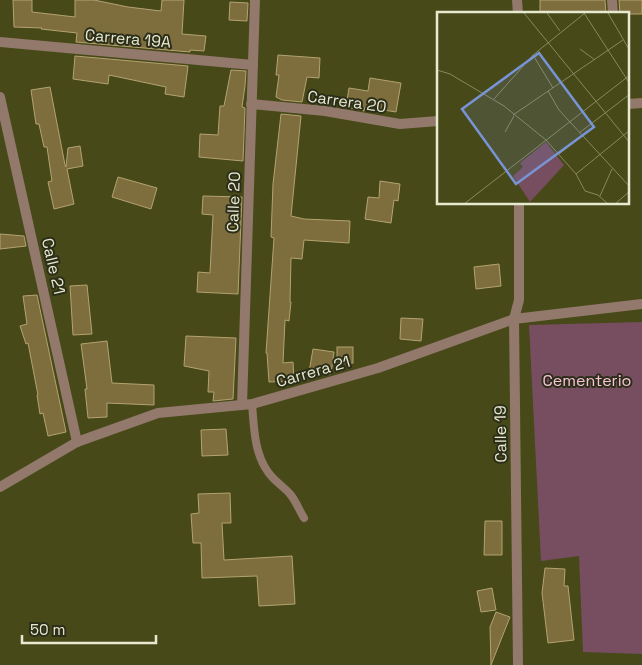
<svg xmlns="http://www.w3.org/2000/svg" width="642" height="665" font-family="'Space Grotesk',sans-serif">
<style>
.green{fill:#774e60}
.building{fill:#7e6e3e;stroke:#b4a371}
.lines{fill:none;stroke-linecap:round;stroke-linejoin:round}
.service{stroke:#92796b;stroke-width:8}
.minor{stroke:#92796b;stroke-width:10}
.labels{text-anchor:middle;stroke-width:4;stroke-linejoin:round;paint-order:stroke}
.street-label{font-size:16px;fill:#e8ead0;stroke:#2c2e19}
.park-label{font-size:16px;fill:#f9c3d9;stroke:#2c2e19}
.inset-road{fill:none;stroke:#878962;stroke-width:1}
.view{fill:#7894d4;fill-opacity:0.15;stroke:#7894d4;stroke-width:2.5}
.inset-edge{fill:none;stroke:#e8ead0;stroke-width:2.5}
</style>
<rect width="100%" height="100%" fill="#474918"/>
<polygon class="green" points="642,322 642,654 583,652 579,556 541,561 529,325"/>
<g class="building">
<polygon points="13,0 32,0 32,12 75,17 75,0 94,0 128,7 161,11 162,0 184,0 182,34 206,36 204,51 190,50 190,52 76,42 77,33 41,29 42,28 14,27"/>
<polygon points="540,0 605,0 606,14 540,14"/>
<polygon points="619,0 642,0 642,14 620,14"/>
<polygon points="230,2 248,3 247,21 229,20"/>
<polygon points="278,55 320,58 319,78 307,77 302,102 282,100 276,97 279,75 276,75"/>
<polygon points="75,56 188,66 184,97 165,94 166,87 109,75 108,84 73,79"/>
<polygon points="231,70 246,71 245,86 242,107 245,108 243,161 199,157 200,134 218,135 220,106 224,106"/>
<polygon points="370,78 401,83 396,112 365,107 364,111 346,107 349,88 368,91"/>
<polygon points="50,87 65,165 66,167 68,148 80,146 83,166 67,169 74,204 54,209 48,182 52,181 47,147 44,147 39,124 36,124 31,90"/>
<polygon points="281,114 301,116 291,216 304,219 350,221 349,243 304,240 302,259 291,258 290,302 291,302 289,321 285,320 283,363 293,362 294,381 269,382 267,353 266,353 274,238 271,237 273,184"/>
<polygon points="118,177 157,188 151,209 112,197"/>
<polygon points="380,181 400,184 398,201 394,200 391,223 365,219 368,197 379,198"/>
<polygon points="203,196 242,197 238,294 197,292 198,272 210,273 213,215 202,214"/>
<polygon points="0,234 24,236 26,246 0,249"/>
<polygon points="499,264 501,286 476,289 474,267"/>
<polygon points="87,285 92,334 73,335 70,286"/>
<polygon points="37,295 66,432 48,436 43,413 40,414 37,395 38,395 28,343 26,344 20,326 27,324 23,296"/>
<polygon points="401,318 423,319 421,341 400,339"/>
<polygon points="186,336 236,338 233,399 213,401 214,392 208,392 209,371 184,366"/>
<polygon points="107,341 112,383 154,385 154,405 107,403 107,417 88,418 85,389 87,389 81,344"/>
<rect x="337" y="347" width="16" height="16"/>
<polygon points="313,349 334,352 331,374 309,372"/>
<polygon points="226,429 228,455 202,456 201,430"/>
<polygon points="230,493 231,523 222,523 224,560 292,556 295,604 259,606 257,576 202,578 201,543 193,543 191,514 199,513 198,494"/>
<polygon points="485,521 502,521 502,555 484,555"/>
<polygon points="545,568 565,569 564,586 568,586 574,640 548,643 542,593"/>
<polygon points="492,588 496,610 481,612 477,591"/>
<polygon points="496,612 510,617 491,665 490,627"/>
</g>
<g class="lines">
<path class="service" d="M252,404C254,426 254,453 268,472C274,481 283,486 290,494C296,501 299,510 304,518"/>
<g class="minor">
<polyline points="517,0 518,14"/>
<polyline points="612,0 613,14"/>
<polyline points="0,42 253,65"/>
<polyline points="0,97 77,442"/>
<polyline points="251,104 325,111 400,124 438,121"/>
<polyline points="628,104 642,103"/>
<polyline points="242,405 255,0"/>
<polyline points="0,487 77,442 158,413 252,404 378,368 514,319 642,304"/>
<polyline points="518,665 514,319 519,300 519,204"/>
</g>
</g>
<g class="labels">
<g class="street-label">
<text transform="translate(128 38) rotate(5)" y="6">Carrera 19A</text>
<text transform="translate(347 101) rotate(8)" y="6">Carrera 20</text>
<text transform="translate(233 202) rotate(-88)" y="6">Calle 20</text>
<text transform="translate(54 266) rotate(77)" y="6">Calle 21</text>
<text transform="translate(313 371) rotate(-16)" y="6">Carrera 21</text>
<text transform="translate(500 434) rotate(-91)" y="6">Calle 19</text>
</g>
<g class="park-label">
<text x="587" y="386">Cementerio</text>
</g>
</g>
<g transform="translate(437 12)">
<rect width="192" height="192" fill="#474918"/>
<path d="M109,130L127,153L93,190L76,164L86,155L83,151Z" fill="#774e60"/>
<path class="inset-road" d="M87,1L193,131M110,1L123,19M147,1L193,72M171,1L193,39M143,37L158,48M96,43L116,76M0,58L13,62L67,94L109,128L139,162L148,179L161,183L171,192M111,79L122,98L193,175M57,87L96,43L148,1M76,103L186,28M68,120L77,104M142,121L193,82M122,142L145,124M139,162L193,118M163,184L175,157M27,192L193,63M178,192L193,179"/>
<path class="view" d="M102,41L157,115L79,172L25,97Z"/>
<rect width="192" height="192" class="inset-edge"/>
</g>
<path d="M22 635v8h134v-8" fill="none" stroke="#e8ead0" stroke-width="2.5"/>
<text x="30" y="635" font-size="15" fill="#e8ead0" stroke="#2c2e19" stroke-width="4" paint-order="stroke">50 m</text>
</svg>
